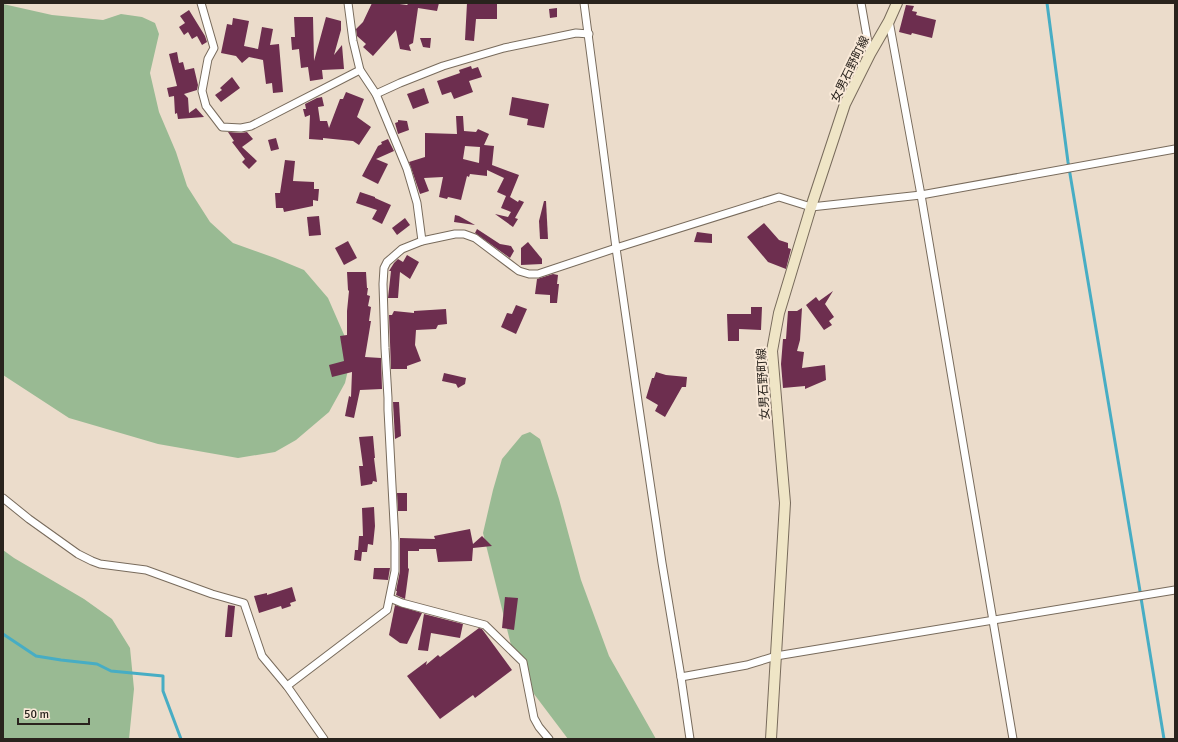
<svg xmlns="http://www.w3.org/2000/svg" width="1178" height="742" font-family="Signika,'Noto Sans JP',sans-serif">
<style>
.green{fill:#99ba93}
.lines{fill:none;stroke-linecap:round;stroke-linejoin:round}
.stream{stroke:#47adc4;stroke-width:3}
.building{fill:#6d2e4f;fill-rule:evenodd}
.minor-casing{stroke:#786b5c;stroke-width:9}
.secondary-casing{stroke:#786b5c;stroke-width:12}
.minor{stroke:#fff;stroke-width:7}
.secondary{stroke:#efe5c6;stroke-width:10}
.labels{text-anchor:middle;stroke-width:4;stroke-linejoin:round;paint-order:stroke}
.street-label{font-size:12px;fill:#29231d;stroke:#f9e9d8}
</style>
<rect width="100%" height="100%" fill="#ebdccb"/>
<g class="green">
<polygon points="3,4 52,15 103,20 121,14 142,17 155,23 159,34 150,73 159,112 176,152 187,186 210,222 233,243 275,258 304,270 328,298 352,353 345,383 329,412 296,440 275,452 238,458 158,444 69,418 3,375"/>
<polygon points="530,432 540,439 559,499 581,580 609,656 656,739 568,739 534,694 511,645 483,533 493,490 502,459 522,435"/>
<polygon points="3,550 14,558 84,599 112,619 130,648 134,689 129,739 3,739"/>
</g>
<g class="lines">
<g class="stream">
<polyline points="1047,3 1068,162 1140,591"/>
<polyline points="1141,598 1164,739"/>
<polyline points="3,634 36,656 61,660 97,664 111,671 163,676 163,691 181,739"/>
</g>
</g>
<g class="building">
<polygon points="372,3 392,3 407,5 408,4 413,4 413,3 439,3 437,11 418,8 413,43 409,45 411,51 400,49 396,30 373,56 363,47 366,44 357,36 356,29 363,22"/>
<polygon points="467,3 497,3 497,19 476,19 474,41 465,40"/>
<polygon points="906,5 914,6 912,11 917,12 916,15 936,20 932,38 912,33 911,35 899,32"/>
<polygon points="557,8 557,17 550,18 549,9"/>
<polygon points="189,10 205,36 207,42 202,45 197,36 192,39 188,32 184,35 179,27 185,23 180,16"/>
<polygon points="294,17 313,17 314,61 326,17 341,21 341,30 334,55 342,45 344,69 322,70 323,79 310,81 308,67 301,68 299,49 292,50 291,37 295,37"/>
<polygon points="233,18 249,21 244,46 258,49 262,27 273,29 270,45 279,44 283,92 273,93 272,83 266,84 263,60 249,57 242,63 236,56 221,53 227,24 232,25"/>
<polygon points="420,38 431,38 430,48 423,47"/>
<polygon points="177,52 179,63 183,62 185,70 194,68 198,85 197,90 184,94 188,98 189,113 196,108 204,117 178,119 177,113 175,114 174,96 169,97 167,88 177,86 169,54"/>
<polygon points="471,66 472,69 478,67 482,77 469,81 473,92 454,99 451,92 442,95 437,81 460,73 459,70"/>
<polygon points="232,77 240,88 221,102 215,95 222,90 220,88"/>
<polygon points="424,88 429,103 413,109 407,94"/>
<polygon points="346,92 364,99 357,117 371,127 359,145 353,141 323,138 323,140 309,139 310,115 305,117 303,109 306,109 305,104 317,98 322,97 324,106 318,107 320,121 327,121 329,128 340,99 343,99"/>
<polygon points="512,97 549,104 544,128 527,125 528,119 509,115"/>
<path d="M456,116H463L464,131L476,132L478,129L489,134L484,145L494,146L492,165L519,175L510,197L518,202L519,200L524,202L515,218L518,219L513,227L495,214L508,217L511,212L501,208L506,196L497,192L504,178L487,170V176L470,174L469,177L467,176L461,200L448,197L447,199L439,197L443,177L424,178L429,191L420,194L409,162L425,157V133L457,134ZM465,146L480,147L479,163L463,159Z"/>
<polygon points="398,120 407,121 409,130 398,134 395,123 398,122"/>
<polygon points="228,132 241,133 247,132 253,139 242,147 257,161 249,169 242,162 245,159 232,142 234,141"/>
<polygon points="276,138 279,149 271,151 268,140"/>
<polygon points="388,139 394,151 376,159 388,164 378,184 362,176 378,146 382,144 381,142"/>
<polygon points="285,160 295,161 293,181 314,182 314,189 319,189 318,201 313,200 313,206 284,212 283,208 276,208 275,193 280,193"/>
<polygon points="360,192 375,197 375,198 391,205 382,224 372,219 377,210 356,203"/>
<polygon points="544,201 546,201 548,239 540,239 539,221"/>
<polygon points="455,215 459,216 475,225 454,222"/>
<polygon points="319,216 321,235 309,236 307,217"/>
<polygon points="405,218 410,225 397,235 392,228"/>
<polygon points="764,223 779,240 788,243 788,248 791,249 786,269 768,262 747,237"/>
<polygon points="477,229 500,244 511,246 514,251 510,258 475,233"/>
<polygon points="697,232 712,234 712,243 694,242"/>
<polygon points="348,241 357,258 344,265 335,248"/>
<polygon points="528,242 542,259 542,264 521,265 521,248"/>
<polygon points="407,255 419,262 410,279 400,272 398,298 388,298 391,271 389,271 394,263 398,259 403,262"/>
<polygon points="347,272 366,272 367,288 368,288 367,295 370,296 368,306 371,307 369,321 371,321 365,357 381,358 382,389 360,390 354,418 345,416 349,396 351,397 352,372 332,377 329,365 344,361 340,336 347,335 347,311 349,291 348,290"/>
<polygon points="553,274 558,275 557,284 559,284 557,303 550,303 550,295 535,294 537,279"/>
<polygon points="833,291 825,304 834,317 829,321 832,325 824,330 806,305 816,297 819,301"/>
<polygon points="516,305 527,309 516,334 501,327 507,313 512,314"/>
<polygon points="751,307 762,307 761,330 739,329 739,341 728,341 727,314 751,314"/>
<polygon points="802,308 800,340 797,351 804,352 802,368 825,365 826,380 805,389 805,386 783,388 781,364 783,339 786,339 788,311 797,311"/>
<polygon points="446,309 447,324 438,325 436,329 416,330 415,345 421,361 407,366 407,369 391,369 389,315 392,315 394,311 414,313 414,311"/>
<polygon points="656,372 666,375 687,377 686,387 682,387 665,417 655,411 658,405 646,398 652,378 654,378"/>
<polygon points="444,373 466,378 465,384 458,388 456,384 442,381"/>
<polygon points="393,402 399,402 401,436 395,439"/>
<polygon points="373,436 375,458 374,458 377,482 373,481 372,484 361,486 359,466 363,466 359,437"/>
<polygon points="397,493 407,493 407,511 398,511"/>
<polygon points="374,507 375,526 373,545 368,544 367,552 362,552 361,561 354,560 355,550 358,550 359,536 363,536 362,508"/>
<polygon points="470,529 473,544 482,536 492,546 473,548 472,561 438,562 436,549 419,549 419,551 408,551 408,568 409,569 405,599 396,595 397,591 396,591 400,571 400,538 435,539 434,536"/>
<polygon points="374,568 390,568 388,580 373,579"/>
<polygon points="292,587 296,601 290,603 291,606 282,609 281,606 259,613 254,596 267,593 267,595"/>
<polygon points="505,597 518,598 514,630 502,628"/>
<polygon points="228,605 235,606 232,637 225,637"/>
<polygon points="395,605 422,613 407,644 400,643 389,635"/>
<polygon points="424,614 463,624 460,638 431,633 428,651 418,650"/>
<polygon points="479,628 482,629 512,670 475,698 473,695 440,719 407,676 427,661 426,665 438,655 440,657"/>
</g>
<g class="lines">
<defs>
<g id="minor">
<polyline points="201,3 214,48 208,59 202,91 206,106 222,127 241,128 251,126 360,70"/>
<polyline points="348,3 353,41 360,70 376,94 407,169 417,203 422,241"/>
<polyline points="584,3 616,248 639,408 662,563 681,677 690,739"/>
<polyline points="861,3 870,54"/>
<polyline points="889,21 921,195 1013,739"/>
<polyline points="376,94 400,83 443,66 504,48 576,33 589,34"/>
<polyline points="3,498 29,519 78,554 92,561 100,564 146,570 212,594 244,603 262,656 287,686 324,739"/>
<polyline points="390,598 402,603 485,625 523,662 534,718 539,727 549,739"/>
<polyline points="681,677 747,665 776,656 1175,590"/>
<polyline points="287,686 387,610 395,571 395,542 388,410 388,398 385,348 383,284 384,268 387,262 402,249 422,241 455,234 464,234 475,238 519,271 529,274 538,274 616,248 779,197 811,207 921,195 1175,149"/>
</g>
<polyline id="secondary" points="771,739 785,503 772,351 779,313 811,207 845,104 870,54 889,21 897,3"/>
</defs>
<use href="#minor" class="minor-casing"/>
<use href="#secondary" class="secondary-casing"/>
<use href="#minor" class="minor"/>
<use href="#secondary" class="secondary"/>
</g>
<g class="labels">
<g class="street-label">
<text transform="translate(850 69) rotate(-64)" y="4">女男石野町線</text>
<text transform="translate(763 384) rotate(-93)" y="4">女男石野町線</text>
</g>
</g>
<rect width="1178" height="742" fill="none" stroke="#29231d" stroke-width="8"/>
<path d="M18 718v6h71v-6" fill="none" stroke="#29231d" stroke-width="2"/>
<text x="24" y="718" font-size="12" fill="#29231d" stroke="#f9e9d8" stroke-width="3" paint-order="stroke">50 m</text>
</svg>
